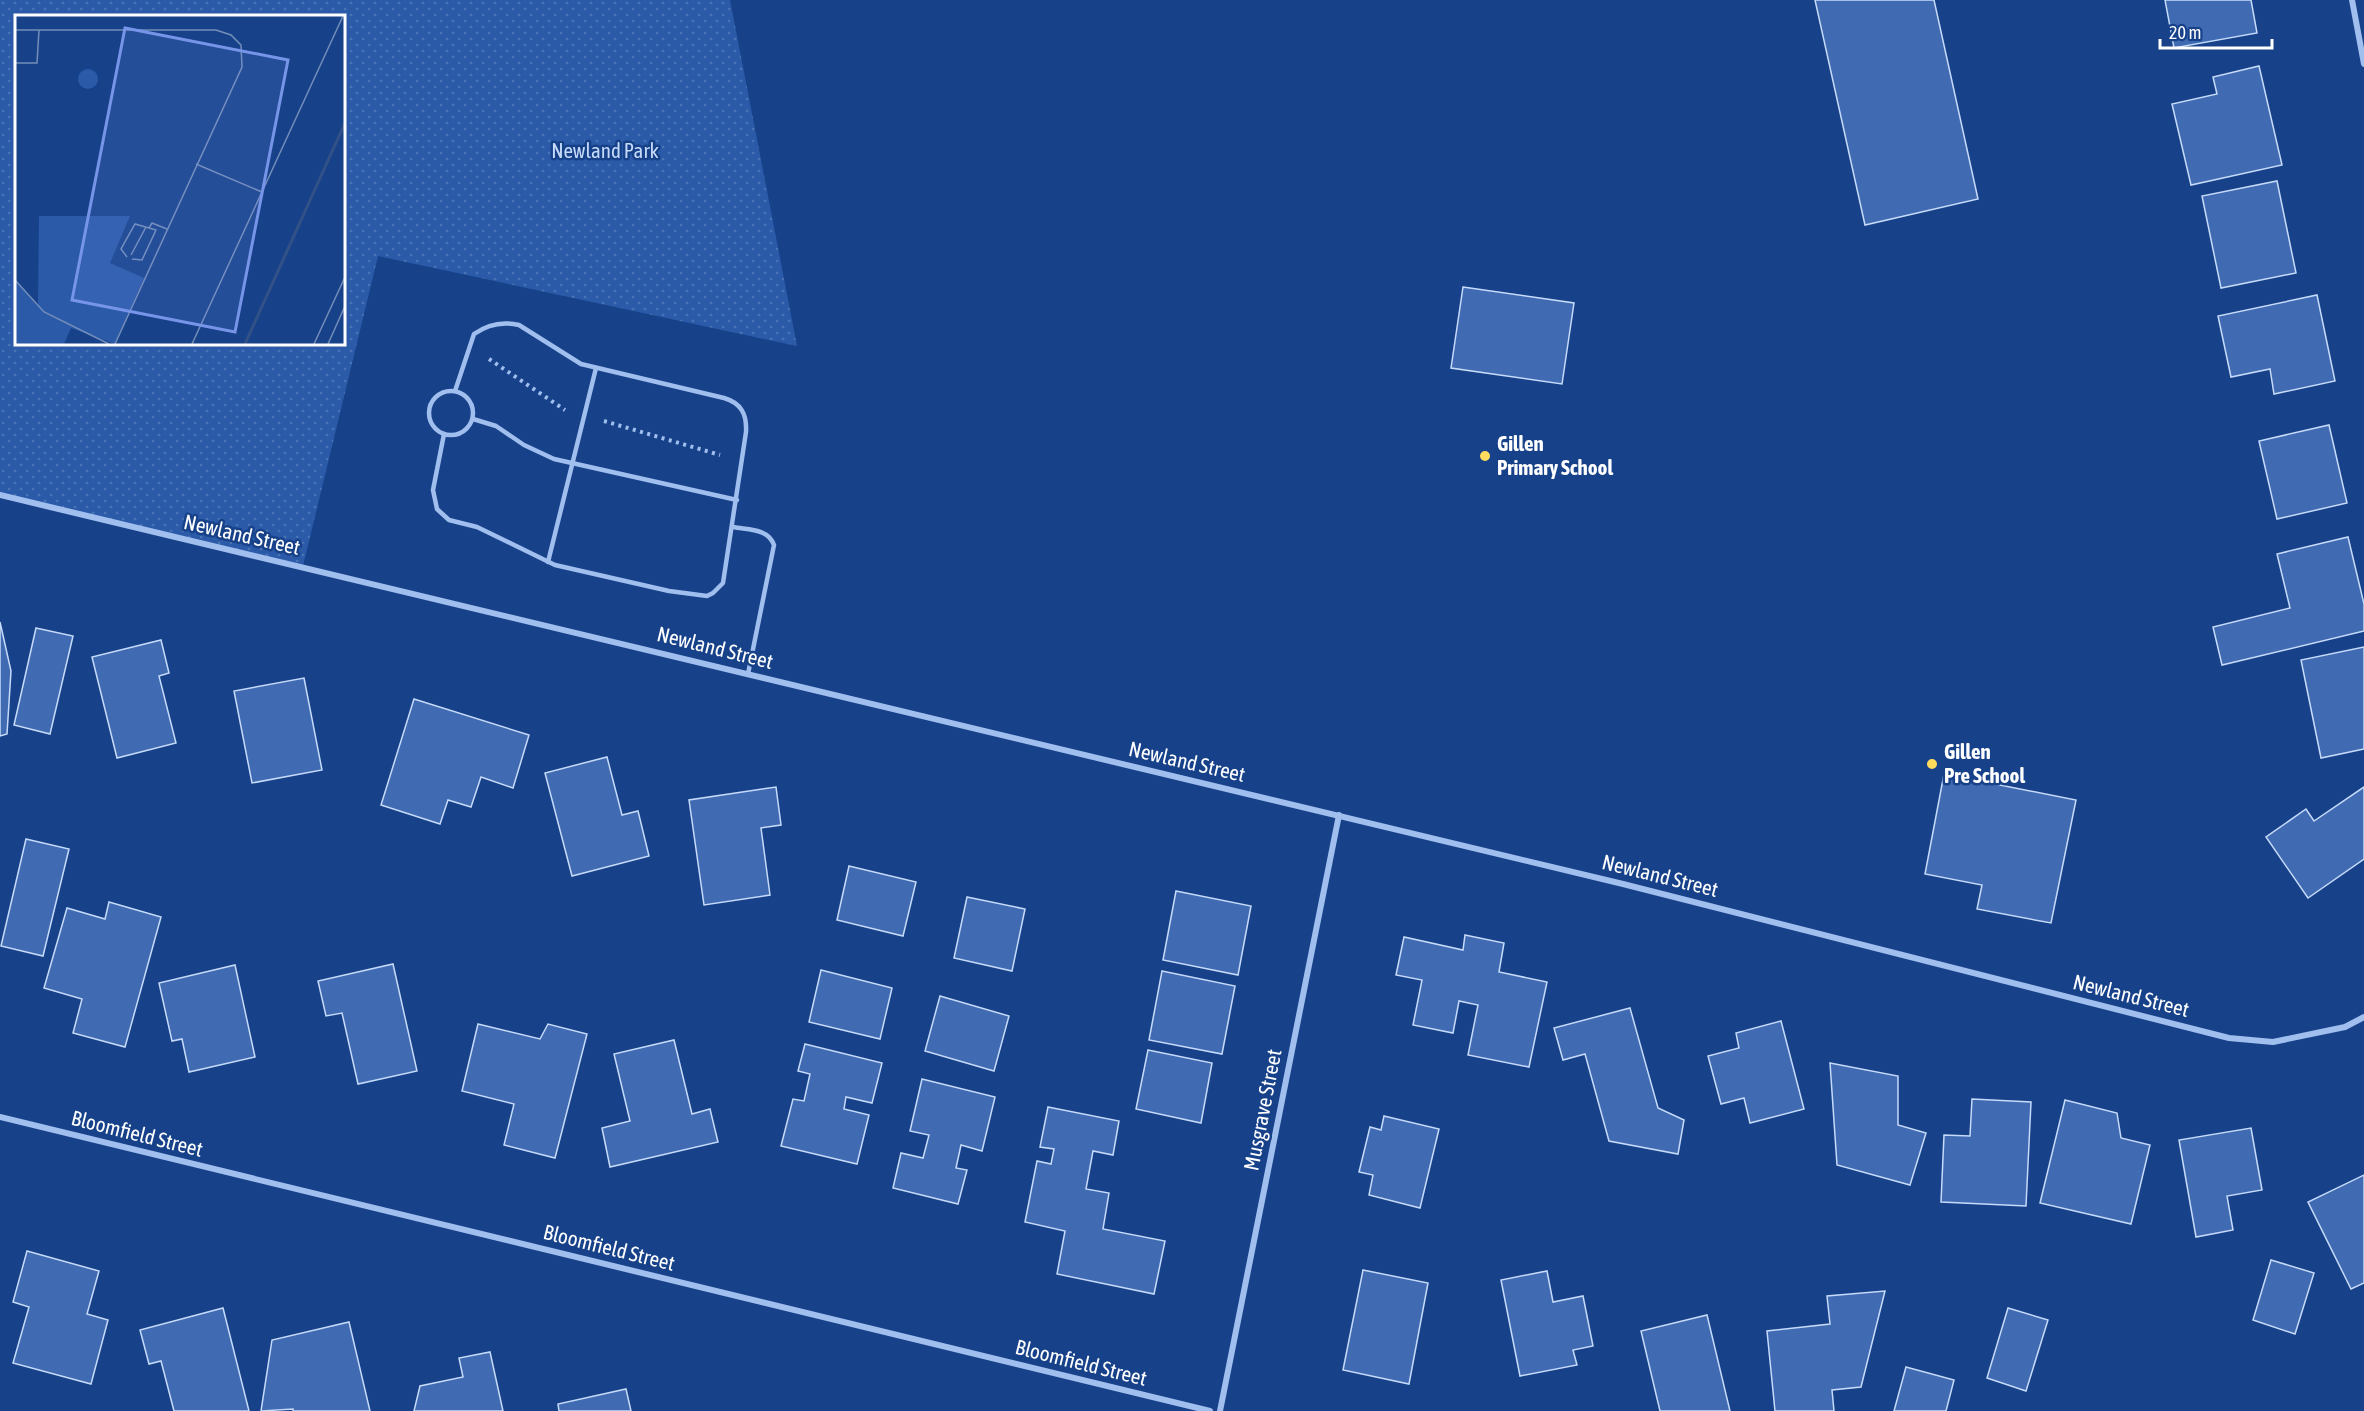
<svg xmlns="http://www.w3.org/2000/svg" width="2364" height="1411" font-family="'Asap Condensed',sans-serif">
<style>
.park{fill:url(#park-dots);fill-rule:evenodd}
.building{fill:#406bb2;stroke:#c6dafa;stroke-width:1.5}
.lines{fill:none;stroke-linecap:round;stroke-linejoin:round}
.path{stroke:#a0beee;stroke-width:4;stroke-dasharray:3 4.5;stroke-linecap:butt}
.service{stroke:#a0beee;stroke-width:4.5}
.minor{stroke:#a0beee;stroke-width:6}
.poi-dot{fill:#ffdb5d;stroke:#17428a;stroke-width:2}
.labels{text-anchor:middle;stroke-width:5;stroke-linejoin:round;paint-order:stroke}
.park-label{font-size:21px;fill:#c6dafa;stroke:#17428a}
.poi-label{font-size:21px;font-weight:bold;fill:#fff;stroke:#17428a;text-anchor:start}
.street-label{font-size:21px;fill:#fff;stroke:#17428a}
.inset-river{fill:none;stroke:#325186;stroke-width:3}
.inset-road{fill:none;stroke:#748eb9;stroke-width:1.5}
.view{fill:#7795e8;fill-opacity:0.15;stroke:#7795e8;stroke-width:3}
.inset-edge{fill:none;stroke:#fff;stroke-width:3}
</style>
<defs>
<pattern id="park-dots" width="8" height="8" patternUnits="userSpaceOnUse" patternTransform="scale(1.5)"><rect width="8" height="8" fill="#2a5aa8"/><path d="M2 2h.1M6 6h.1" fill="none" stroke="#4a73b5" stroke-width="1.8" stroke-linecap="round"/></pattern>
</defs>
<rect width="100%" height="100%" fill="#17428a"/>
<path class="park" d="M0,0H730L797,346L378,256L303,566L0,495ZM16,16H344V344H16Z"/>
<g class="building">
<polygon points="1815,0 1934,0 1978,199 1865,225"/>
<polygon points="2165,0 2251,0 2257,33 2174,48"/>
<polygon points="2259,66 2282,165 2191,185 2172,104 2217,94 2213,77"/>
<polygon points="2277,181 2296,273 2221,288 2202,196"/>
<polygon points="1463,287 1574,303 1562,384 1451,368"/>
<polygon points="2317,295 2335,381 2274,394 2270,369 2231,377 2218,316"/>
<polygon points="2329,425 2347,503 2277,519 2259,441"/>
<polygon points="2348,537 2364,604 2364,631 2222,665 2213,627 2290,608 2277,554"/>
<polygon points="0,622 11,671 7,734 0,736"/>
<polygon points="36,628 73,636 50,734 14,725"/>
<polygon points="161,640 169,673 159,676 176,743 117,758 92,657"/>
<polygon points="2364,647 2364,749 2321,758 2301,660"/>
<polygon points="304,678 322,770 252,783 234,691"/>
<polygon points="414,699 529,735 513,788 481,777 471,807 448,800 440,824 381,805"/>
<polygon points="607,757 622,815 638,811 649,856 572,876 545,773"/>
<polygon points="1944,774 2076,800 2051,923 1977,909 1982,885 1925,874"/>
<polygon points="776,787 781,825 761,828 770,895 704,905 689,800"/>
<polygon points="2364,787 2364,859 2308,898 2266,837 2306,809 2314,821"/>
<polygon points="26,839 69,849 43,956 1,946"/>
<polygon points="849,866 916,882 903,936 837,920"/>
<polygon points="1176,891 1251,906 1238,975 1163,960"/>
<polygon points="967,897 1025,909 1012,971 954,958"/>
<polygon points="109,902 161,917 125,1047 73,1033 82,999 44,988 67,908 105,919"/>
<polygon points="1465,935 1504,943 1499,972 1547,982 1529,1067 1468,1055 1478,1005 1459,1001 1453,1033 1413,1025 1422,980 1396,975 1404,937 1463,950"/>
<polygon points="393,964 417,1071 358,1084 342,1013 326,1016 318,981"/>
<polygon points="235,965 255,1057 189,1072 182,1039 172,1041 159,983"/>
<polygon points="821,970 892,988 880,1039 809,1022"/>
<polygon points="1162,971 1235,986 1222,1054 1149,1040"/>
<polygon points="940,996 1009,1016 994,1071 925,1051"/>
<polygon points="1630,1008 1658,1108 1684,1120 1678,1154 1609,1141 1585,1054 1563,1060 1554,1028"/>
<polygon points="1781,1021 1804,1109 1750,1123 1744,1098 1721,1104 1708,1056 1739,1048 1736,1033"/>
<polygon points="478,1024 540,1039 548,1024 587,1034 555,1158 504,1145 514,1104 462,1091"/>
<polygon points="674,1040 692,1114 710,1109 718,1142 610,1167 602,1128 630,1121 614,1054"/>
<polygon points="805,1044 882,1063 872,1103 846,1097 844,1109 869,1115 857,1164 781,1146 793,1099 804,1101 810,1074 798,1071"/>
<polygon points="1148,1050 1212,1063 1201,1123 1136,1109"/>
<polygon points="1830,1063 1898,1076 1898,1125 1926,1133 1910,1185 1837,1165"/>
<polygon points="922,1079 995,1097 982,1151 961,1145 956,1168 967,1170 958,1204 893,1188 901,1153 923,1158 929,1135 910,1131"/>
<polygon points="1972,1099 2031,1102 2026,1206 1941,1202 1944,1135 1970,1136"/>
<polygon points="2065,1100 2117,1113 2121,1138 2150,1145 2131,1224 2040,1203"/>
<polygon points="1048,1107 1119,1121 1113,1155 1093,1151 1086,1189 1109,1193 1103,1229 1165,1241 1154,1294 1057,1274 1065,1231 1025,1222 1037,1161 1051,1164 1054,1149 1040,1147"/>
<polygon points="1384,1116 1439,1129 1420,1208 1369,1195 1373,1175 1359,1172 1370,1127 1381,1130"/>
<polygon points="2251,1128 2262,1190 2227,1196 2233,1230 2196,1237 2179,1140"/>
<polygon points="2364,1175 2364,1283 2351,1289 2308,1202"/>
<polygon points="27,1251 99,1271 87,1314 108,1320 91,1384 13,1363 29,1307 13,1302"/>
<polygon points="2271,1260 2314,1273 2295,1334 2253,1320"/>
<polygon points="1363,1270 1428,1283 1409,1384 1343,1370"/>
<polygon points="1547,1271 1553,1302 1583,1296 1593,1346 1573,1350 1577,1365 1520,1376 1501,1280"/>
<polygon points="1885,1291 1861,1387 1832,1390 1834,1411 1775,1411 1767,1331 1830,1324 1827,1296"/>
<polygon points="223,1308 249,1411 174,1411 161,1361 149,1364 140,1330"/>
<polygon points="2008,1308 2048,1320 2026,1391 1987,1378"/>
<polygon points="1707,1315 1730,1411 1660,1411 1641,1331"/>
<polygon points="349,1322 370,1411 293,1411 293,1409 261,1411 272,1340"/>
<polygon points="490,1352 503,1411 414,1411 420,1386 463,1377 459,1358"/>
<polygon points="1906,1367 1954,1380 1946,1411 1894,1411"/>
<polygon points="626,1389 631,1411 559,1411 558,1404"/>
</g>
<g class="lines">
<g class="path">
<polyline points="489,359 565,410"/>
<polyline points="604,421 720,455"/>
</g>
<g class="service">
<circle cx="451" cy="413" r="22"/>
<polyline points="473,419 496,426 524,445 554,459 737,500"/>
<path d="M444,434L433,490L437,509L449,520L477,527L555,565L669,591L707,596L713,593L723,583L746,432C747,414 741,403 724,398L581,364L519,325C502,321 488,324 474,334L455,391"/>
<path d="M733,527C748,530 768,528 774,545L748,674"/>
<polyline points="548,562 596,368"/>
</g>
<g class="minor">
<polyline points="2352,0 2364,64"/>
<polyline points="0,495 1623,884 2229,1038 2273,1042 2345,1027 2364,1017"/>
<polyline points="0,1117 1210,1411"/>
<polyline points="1220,1411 1339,815"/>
</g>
</g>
<g class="poi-dot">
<circle cx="1485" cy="456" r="6"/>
<circle cx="1932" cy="764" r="6"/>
</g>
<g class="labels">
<g class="park-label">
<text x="605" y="158">Newland Park</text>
</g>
<g class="poi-label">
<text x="1497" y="451">Gillen<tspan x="1497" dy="24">Primary School</tspan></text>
<text x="1944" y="759">Gillen<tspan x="1944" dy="24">Pre School</tspan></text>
</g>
<g class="street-label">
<text transform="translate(242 535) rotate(13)" y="7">Newland Street</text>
<text transform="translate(715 648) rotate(14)" y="7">Newland Street</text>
<text transform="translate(1187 762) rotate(13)" y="7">Newland Street</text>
<text transform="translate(1660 876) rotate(14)" y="7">Newland Street</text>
<text transform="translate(2131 996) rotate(14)" y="7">Newland Street</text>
<text transform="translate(1263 1110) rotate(-79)" y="7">Musgrave Street</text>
<text transform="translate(137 1134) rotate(14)" y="7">Bloomfield Street</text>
<text transform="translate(609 1248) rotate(14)" y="7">Bloomfield Street</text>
<text transform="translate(1081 1363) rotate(14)" y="7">Bloomfield Street</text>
</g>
</g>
<g transform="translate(15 15)">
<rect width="330" height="330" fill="#17428a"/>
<path d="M63 64a10 10 0 1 1 20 0a10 10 0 1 1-20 0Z" fill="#2a5aa8"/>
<path d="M24,201H115L95,248L129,263L100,329L56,313L49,329H0V265L23,290Z" fill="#2a5aa8"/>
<path class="inset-river" d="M230,329L330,108"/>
<path class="inset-road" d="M0,15H201L216,20L226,30L227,52L100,329M0,48H22L24,15M181,149L247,177M134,213L137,208L152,214M116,240L131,212M112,242L106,234L120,209L141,215L127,245L117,244M0,265L29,297L94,329M177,329L328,1M299,329L330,262M313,329L330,291"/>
<path class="view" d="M110,13L273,45L220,317L57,285Z"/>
<rect width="330" height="330" class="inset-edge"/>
</g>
<path d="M2160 39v9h112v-9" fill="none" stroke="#ffffff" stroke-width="3"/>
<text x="2169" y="39" font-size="18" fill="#ffffff" stroke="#17428a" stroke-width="4.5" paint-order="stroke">20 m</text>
</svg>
